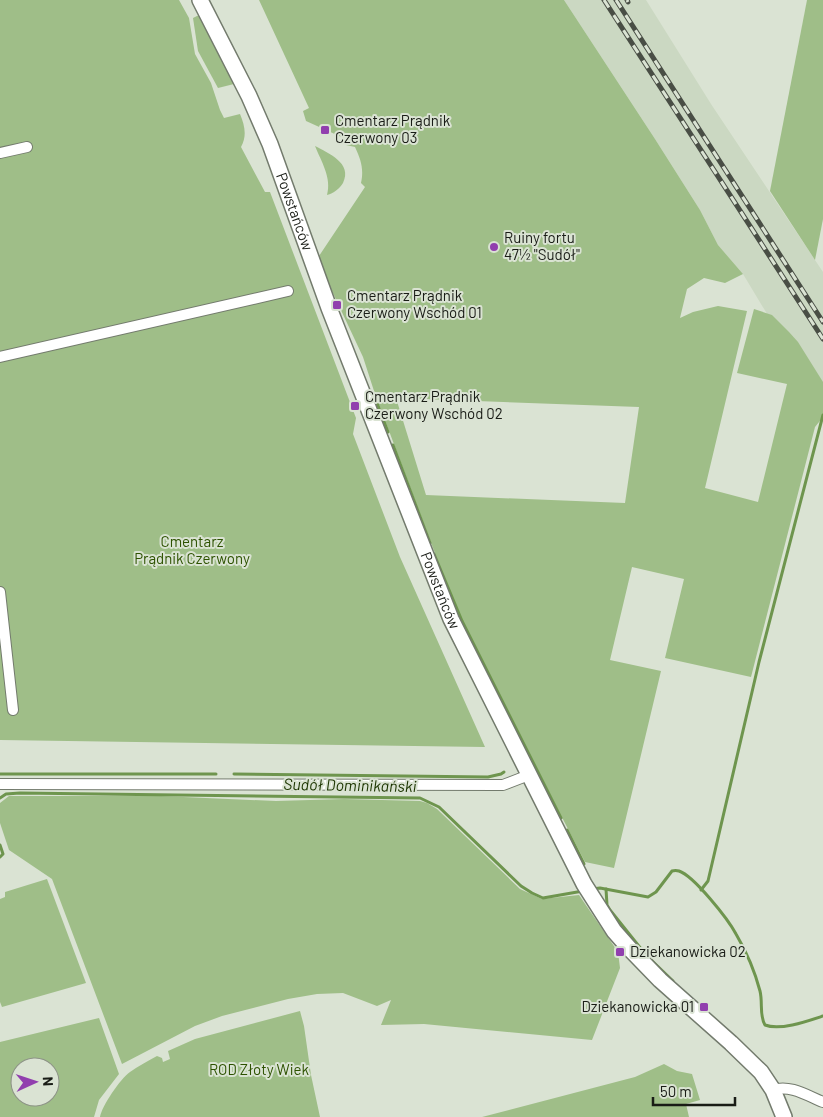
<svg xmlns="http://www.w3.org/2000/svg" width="823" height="1117" font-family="Barlow,sans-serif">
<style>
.built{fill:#cbd8c2}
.green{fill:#9fbe88;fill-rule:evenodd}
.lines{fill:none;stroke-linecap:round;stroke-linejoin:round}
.stream{stroke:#6e954e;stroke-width:3}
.street-casing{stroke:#737b6d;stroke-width:12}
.secondary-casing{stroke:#737b6d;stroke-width:18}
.street{stroke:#fff;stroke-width:10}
.secondary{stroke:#fff;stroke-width:15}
.rail-casing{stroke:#494e45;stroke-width:5}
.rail{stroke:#dae3d3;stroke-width:3;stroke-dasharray:9;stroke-linecap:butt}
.poi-dot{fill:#913fae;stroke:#dae3d3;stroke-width:2}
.labels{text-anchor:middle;stroke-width:4;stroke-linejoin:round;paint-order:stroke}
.poi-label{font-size:15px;fill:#191c16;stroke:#dae3d3;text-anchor:start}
.street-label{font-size:15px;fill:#191c16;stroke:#dae3d3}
.park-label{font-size:15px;fill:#2d5200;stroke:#dae3d3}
.water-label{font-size:16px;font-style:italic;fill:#1c3500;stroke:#dae3d3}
</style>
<rect width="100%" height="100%" fill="#dae3d3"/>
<polygon class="built" points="564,0 646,0 711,104 823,272 823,407 743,274 718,245 700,210 655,139"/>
<g class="green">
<path d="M0,0H179L189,18L195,54L211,83L220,110L224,118L240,114C245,126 247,136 241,147L265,192H270L356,418L353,434L400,557L485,747L0,740Z"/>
<path d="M259,0H564L655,139L700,210L718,245L743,274L725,283L704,278L687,289L680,318L693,312L718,306L747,311L705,488L758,502L787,384L737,373L754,309L772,315L789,332L798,342L823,382V417L815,427L751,677L665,658L684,579L632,567L610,660L661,671L614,868L585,862L459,617L374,391L363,357L317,259L365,187L361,183C364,169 361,160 355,147L346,145L348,140L306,121L303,111L309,108ZM396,398L639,407L625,503L426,495Z"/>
<polygon points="807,0 823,0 823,219 815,260 770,191"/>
<polygon points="199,15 234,84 218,88 198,51 193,18"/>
<path d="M315,146C328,153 353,163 343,183C339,189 334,193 327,195C332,178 321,161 315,146Z"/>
<polygon points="9,796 161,796 276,801 344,799 420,801 427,803 437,809 520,889 542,899 579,895 618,952 620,968 592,1040 424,1024 381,1025 391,1000 377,1006 343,993 317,994 288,999 222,1016 195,1026 122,1064 52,879 9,850 0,823 0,803"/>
<polygon points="47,879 86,983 2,1007 0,1002 0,899 5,897 5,892"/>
<path d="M300,1011L304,1026L311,1075L320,1117H100C102,1106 120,1079 130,1072C138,1066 148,1061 157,1056L162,1058L163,1062L170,1059L168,1051L195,1039Z"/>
<path d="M99,1018L119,1074L99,1100L94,1117H0V1042ZM20,1067H50V1097H20Z"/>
<polygon points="664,1064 677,1071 692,1074 700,1100 686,1104 689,1117 482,1117 635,1077"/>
</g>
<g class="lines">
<g class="stream">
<polyline points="374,395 388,432"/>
<polyline points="393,445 430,543"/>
<polyline points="434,554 462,621 561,818"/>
<polyline points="0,774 216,774"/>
<polyline points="234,774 488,777 501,774 504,772"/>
<polyline points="0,798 6,794 20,793 420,798 439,807 521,886 532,893 543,898 583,891"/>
<polyline points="567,830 584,864"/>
<polyline points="0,845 3,854 0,857"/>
<path d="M592,889L600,888L648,897L656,892L672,871C675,870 676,870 679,871C694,876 728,919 736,934C746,951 755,972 760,991C763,1003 759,1015 765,1025C780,1031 808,1021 823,1016"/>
<polyline points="606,889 607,905 610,910 646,955 673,981"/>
<polyline points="701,890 708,881 759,662 823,415"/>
</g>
<defs>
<g id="street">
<polyline points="0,153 27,147"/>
<polyline points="0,357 288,291"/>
<polyline points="0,592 13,710"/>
<polyline points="0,784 503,785 529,775"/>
<path d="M773,1090C790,1084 808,1096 823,1102"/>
</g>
<g id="secondary">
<path id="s1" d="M200,0L249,96L270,144L329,308L451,619L584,884L614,931L629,948L660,980L731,1043L761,1072L773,1090L784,1117"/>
</g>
</defs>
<use href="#street" class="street-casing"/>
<use href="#secondary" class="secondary-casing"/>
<use href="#street" class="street"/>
<use href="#secondary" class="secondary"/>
<defs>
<g id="rail">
<polyline points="604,0 823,339"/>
<polyline points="616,0 823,322"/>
<polyline points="627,0 628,2"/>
</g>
</defs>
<use href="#rail" class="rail-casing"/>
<use href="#rail" class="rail"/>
</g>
<g class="poi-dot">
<rect x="320" y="125" width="10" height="10" rx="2.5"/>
<circle cx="494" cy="247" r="5"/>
<rect x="332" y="300" width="10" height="10" rx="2.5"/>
<rect x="350" y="401" width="10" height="10" rx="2.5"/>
<rect x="615" y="947" width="10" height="10" rx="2.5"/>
<rect x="699" y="1002" width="10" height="10" rx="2.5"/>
</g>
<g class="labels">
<g class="poi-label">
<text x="335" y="126">Cmentarz Prądnik<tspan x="335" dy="17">Czerwony 03</tspan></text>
<text x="504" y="243">Ruiny fortu<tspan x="504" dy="17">47½ "Sudół"</tspan></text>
<text x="347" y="301">Cmentarz Prądnik<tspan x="347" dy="17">Czerwony Wschód 01</tspan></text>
<text x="365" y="402">Cmentarz Prądnik<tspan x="365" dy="17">Czerwony Wschód 02</tspan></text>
<text x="630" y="957">Dziekanowicka 02</text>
<text x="694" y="1012" text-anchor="end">Dziekanowicka 01</text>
</g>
<g class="street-label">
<text dy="5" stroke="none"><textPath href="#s1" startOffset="232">Powstańców</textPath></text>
<text dy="5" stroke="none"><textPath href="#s1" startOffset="638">Powstańców</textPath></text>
</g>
<g class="park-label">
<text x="192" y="547">Cmentarz<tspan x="192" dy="17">Prądnik Czerwony</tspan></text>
<text x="259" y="1075">ROD Złoty Wiek</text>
</g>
<g class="water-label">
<text transform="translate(350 785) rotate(1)" y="6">Sudół Dominikański</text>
</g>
</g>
<g transform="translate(35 1082) rotate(87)"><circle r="24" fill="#dae3d3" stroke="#8d9387"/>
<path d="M0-4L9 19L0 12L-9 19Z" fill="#913fae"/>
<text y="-8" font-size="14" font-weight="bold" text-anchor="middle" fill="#191c16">N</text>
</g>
<path d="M653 1097v8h82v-8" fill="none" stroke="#191c16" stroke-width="2.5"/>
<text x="660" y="1097" font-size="15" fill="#191c16" stroke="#dae3d3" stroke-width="4" paint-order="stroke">50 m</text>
</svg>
